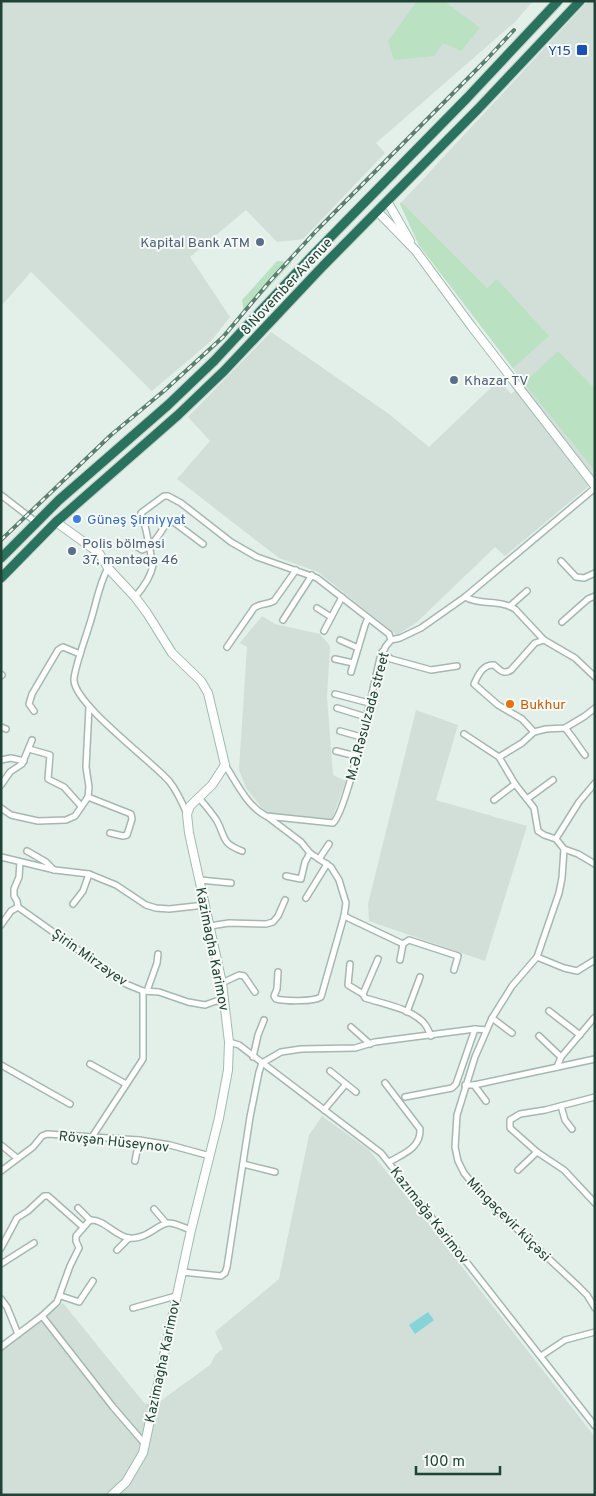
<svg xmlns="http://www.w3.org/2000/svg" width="596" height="1496" font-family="Overpass,sans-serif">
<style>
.built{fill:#d1dfd8}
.green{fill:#bae2c2}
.water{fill:#86d3d9}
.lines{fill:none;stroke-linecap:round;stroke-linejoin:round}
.street-casing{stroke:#a5b8b0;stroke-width:8}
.secondary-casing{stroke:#a0bcb0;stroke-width:10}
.highway-casing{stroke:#c1cac7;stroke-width:11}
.street{stroke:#fff;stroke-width:5}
.secondary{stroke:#fff;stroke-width:8}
.highway{stroke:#29725d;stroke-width:9}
.rail-casing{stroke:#5b7e72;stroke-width:4}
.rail{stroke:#f5faf7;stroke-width:2;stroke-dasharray:5.5;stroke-linecap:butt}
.transit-dot{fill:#1a4fb4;stroke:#f5faf7;stroke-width:2}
.service-dot{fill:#5c6f8a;stroke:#f5faf7;stroke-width:2}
.shop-dot{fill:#3f7fe0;stroke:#f5faf7;stroke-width:2}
.food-dot{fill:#e8710a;stroke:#f5faf7;stroke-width:2}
.labels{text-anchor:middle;stroke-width:4;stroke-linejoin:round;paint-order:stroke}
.transit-label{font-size:14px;fill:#164399;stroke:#f5faf7;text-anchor:end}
.service-label{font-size:14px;fill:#4e5e75;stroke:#f5faf7;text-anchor:start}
.street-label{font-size:14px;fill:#214237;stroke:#f5faf7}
.shop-label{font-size:14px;fill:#366cbe;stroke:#f5faf7;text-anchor:start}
.food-label{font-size:14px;fill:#c56008;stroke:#f5faf7;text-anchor:start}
</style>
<rect width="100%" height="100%" fill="#e3efe9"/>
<g class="built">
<polygon points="1,1 533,1 515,22 376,143 385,153 303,239 277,242 246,210 190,257 230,317 211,341 152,391 31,272 1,306"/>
<polygon points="588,1 595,1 595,481 505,556 495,547 416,623 397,635 318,572 279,558 177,479 210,441 188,417 271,332 389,414 429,447 499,380 511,394 524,383 419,245 400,204"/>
<polygon points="262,616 275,624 320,634 330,646 327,697 333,775 346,781 331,821 266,813 246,788 239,770 247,647 240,643"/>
<polygon points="416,710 458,725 436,800 527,826 485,961 369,921 368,904"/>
<polygon points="322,1116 369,1150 420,1213 595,1437 595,1495 1,1495 1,1351 63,1303 145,1404 159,1402 210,1365 216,1354 223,1349 215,1332 279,1279 309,1135"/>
</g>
<g class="green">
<polygon points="417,1 444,1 480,28 461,51 443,43 434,56 394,60 388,41"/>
<polygon points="401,202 487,288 497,279 549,336 513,368 419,245 400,204"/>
<polygon points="277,261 292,262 244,314 242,300"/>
<polygon points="558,351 595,389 595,471 524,383"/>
</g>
<polygon class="water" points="428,1312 434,1320 415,1334 409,1325"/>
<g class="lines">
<defs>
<g id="street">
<polyline points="1,495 36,522"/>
<path d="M128,541L142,550C155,545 161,531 168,521L171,520L203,544"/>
<polyline points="561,561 576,577 584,578 595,573"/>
<path d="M108,568C98,586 96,606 89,626C86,637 73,672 74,681C77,706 149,759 169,781C177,791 182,802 187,814"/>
<path d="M135,597C143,588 151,576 153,565L146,530L141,513L164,496H168L181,503L231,542L257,557L317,578L389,634L391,640"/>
<path d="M465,597C481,606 499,599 515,609L544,640"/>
<polyline points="510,606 527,591"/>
<polyline points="317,608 331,617"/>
<polyline points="283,620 312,575"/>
<polyline points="562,622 588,599 595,596"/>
<polyline points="324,631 342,597"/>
<polyline points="340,640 358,648"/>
<path d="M227,647L254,608C260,603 267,605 274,601L296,570"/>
<polyline points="382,652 391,659 431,670 457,666"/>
<polyline points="335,659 353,663"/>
<polyline points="351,672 365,625 368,618"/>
<polyline points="1,676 2,675"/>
<polyline points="335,694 369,703"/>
<polyline points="337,708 366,717"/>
<polyline points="34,711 29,704 32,694 58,650 61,648 63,647 80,654"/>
<polyline points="1,727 6,729"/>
<path d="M565,728C573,737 578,746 585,755"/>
<polyline points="340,731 361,737"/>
<path d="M534,732L522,719L498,705L474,684C478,675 483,664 494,665C500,670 503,675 511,670L535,643L544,640L575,658L595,677"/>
<polyline points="464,734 499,757 515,784 534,808 538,831 544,835 556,839"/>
<polyline points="29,749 50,755 48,779 64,787 81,806"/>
<polyline points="336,751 356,756"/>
<polyline points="499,757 522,743 534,732 546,729 565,728 585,716 595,708"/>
<polyline points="1,760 11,758 24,761"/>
<path d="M225,765C237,783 247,806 266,816L333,823C347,812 374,684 380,658L386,646L391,640L400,638L421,628L465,597L595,488"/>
<polyline points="595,783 579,802 557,837 556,839 564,849 562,878 559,893 537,957 512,986 492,1018 475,1057 457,1115 455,1147 458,1161 464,1173 485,1199 579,1287 587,1295 595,1308"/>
<polyline points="1,785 10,772 22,764 32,740"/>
<polyline points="88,797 131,814 132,819 127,835 123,836 110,833"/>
<path d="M199,798C205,805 212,813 217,821C226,838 221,843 242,851"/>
<polyline points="527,799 553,780"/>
<polyline points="494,800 515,784"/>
<polyline points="1,808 11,815 38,821 66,820 75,816 88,797 89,787 86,767 89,707"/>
<path d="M268,817L301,842L310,853L331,867L339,880L346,903L344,916L321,997C313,1002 285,1001 276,999L274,996L277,989L278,972"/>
<polyline points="564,849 578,854 595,864"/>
<polyline points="27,851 46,862 54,870"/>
<polyline points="1,857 55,870 89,874 116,885 146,905 156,908 169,909 205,905"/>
<polyline points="319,859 329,844"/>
<polyline points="286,876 301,879 305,862 310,853"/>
<polyline points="200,880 231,883"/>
<polyline points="306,898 327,864"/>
<polyline points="73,904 83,891 89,874"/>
<polyline points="18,907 126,984 143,991 159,992 188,1002 205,1005 216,1001 224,1002"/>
<polyline points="18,907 17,901 14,896 14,889 19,877 20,862"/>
<polyline points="344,916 403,944 409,940 458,956 454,970"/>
<polyline points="1,925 11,911 18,907"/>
<polyline points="210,926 229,923 266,924 273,922 278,916 285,900"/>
<polyline points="537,957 564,968 577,971 595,960"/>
<polyline points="400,960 403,944"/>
<path d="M350,964L348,985L363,994L365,998C384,1004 409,1008 423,1022C427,1026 429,1031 431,1036"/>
<polyline points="222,983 239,975 244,976 255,992"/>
<polyline points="147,991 157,963 158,954"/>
<polyline points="363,994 378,959"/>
<polyline points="549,1011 580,1035"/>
<polyline points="407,1012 420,977"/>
<polyline points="492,1018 512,1033"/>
<polyline points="351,1027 370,1044"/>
<polyline points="539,1036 561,1057"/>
<polyline points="229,1042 239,1045 381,1153 595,1426"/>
<polyline points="253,1057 258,1035 264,1020"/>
<polyline points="90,1064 126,1084"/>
<polyline points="1,1065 70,1104"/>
<polyline points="557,1067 561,1057 594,1018"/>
<polyline points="330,1071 356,1092"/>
<path d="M385,1083L420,1129C421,1148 403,1154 389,1162"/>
<polyline points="465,1085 474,1085 595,1059"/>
<polyline points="474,1085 486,1101"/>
<polyline points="405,1097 452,1088 456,1084 475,1029"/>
<polyline points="595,1097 545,1110 520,1114 510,1120 510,1128 537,1152 564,1170 595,1203"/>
<polyline points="561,1106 565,1120 572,1129"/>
<polyline points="324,1110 345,1085"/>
<polyline points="92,1137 143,1059 143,991"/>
<polyline points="1,1145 17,1158"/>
<polyline points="135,1161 139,1140"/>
<polyline points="243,1164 275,1172"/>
<polyline points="518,1170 537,1152"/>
<polyline points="1,1171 33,1147 42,1136 47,1134 139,1140 170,1145 210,1156"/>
<polyline points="78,1208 90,1220"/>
<polyline points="154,1209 166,1223"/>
<polyline points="1,1248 17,1218 28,1211 44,1196 48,1196 83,1227"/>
<polyline points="117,1250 129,1238"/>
<polyline points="1,1264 34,1243"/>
<polyline points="182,1272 221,1276 225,1273 227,1267 250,1117 259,1072 262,1063 281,1052 301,1049 355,1048 375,1042 475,1029 486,1030"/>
<polyline points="61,1296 79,1302 93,1281"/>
<polyline points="1,1299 7,1307 18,1334"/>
<polyline points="133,1308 176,1296"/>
<polyline points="42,1316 113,1407 144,1443"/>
<path d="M1,1347L42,1316L57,1302L70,1266L79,1248L76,1241V1236L90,1220C104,1219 115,1236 129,1238C147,1240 158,1223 169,1223C176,1223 184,1228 191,1230"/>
<polyline points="541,1356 565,1340 595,1332"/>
</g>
<g id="secondary">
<polyline points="387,201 410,241"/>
<polyline points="377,211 416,251 472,327 595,486"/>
<polyline points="56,522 99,553 108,568 135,597 147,613 172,653 201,681 208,693 225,765 212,785 190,806 187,814 189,833 222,983 229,1042 228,1070 219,1118 191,1230 143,1453 126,1482 112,1495"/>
</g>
<g id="highway">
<polyline points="1,558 59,500 168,405 214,361 312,256 467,98 558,1"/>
<polyline points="1,578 56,522 178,415 224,371 323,266 478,109 580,1"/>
</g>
</defs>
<use href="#street" class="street-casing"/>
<use href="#secondary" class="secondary-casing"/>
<use href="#highway" class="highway-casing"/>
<use href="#street" class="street"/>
<use href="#secondary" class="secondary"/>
<use href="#highway" class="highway"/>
<defs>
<polyline id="rail" points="1,540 111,435 165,390 223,337 271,280 316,231 486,60 514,30"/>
</defs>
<use href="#rail" class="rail-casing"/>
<use href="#rail" class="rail"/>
</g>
<rect class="transit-dot" x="576" y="44" width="12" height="12" rx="2.5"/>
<g class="service-dot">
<circle cx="260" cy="242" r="5"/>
<circle cx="454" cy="380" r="5"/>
<circle cx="72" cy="551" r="5"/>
</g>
<circle class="shop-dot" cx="77" cy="519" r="5"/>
<circle class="food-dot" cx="510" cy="704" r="5"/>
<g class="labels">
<g class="transit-label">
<text x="571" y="55">Y15</text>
</g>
<g class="service-label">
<text x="250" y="247" text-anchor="end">Kapital Bank ATM</text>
<text x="464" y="385">Khazar TV</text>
<text x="82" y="548">Polis bölməsi<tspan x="82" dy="16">37, məntəqə 46</tspan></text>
</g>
<g class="street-label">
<text transform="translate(286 286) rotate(-47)" y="5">8 November Avenue</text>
<text transform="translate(367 716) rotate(-75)" y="5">M.Ə.Rəsulzadə street</text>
<text transform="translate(213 949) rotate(79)" y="5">Kazimagha Karimov</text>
<text transform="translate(90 957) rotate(35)" y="5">Şirin Mirzəyev</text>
<text transform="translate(114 1141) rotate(6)" y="5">Rövşən Hüseynov</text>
<text transform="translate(430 1215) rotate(52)" y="5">Kazımağa Kərimov</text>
<text transform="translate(509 1219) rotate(45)" y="5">Mingəçevir küçəsi</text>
<text transform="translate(162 1361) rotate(-78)" y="5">Kazimagha Karimov</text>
</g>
<g class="shop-label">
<text x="87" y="524">Günəş Şirniyyat</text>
</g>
<g class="food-label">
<text x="520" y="709">Bukhur</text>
</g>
</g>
<rect width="596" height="1496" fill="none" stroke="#214237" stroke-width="5"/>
<path d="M416 1466v8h84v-8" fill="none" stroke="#214237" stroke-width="2.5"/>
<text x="424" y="1466" font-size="15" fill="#214237" stroke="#f5faf7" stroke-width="4" paint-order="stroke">100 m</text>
</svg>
